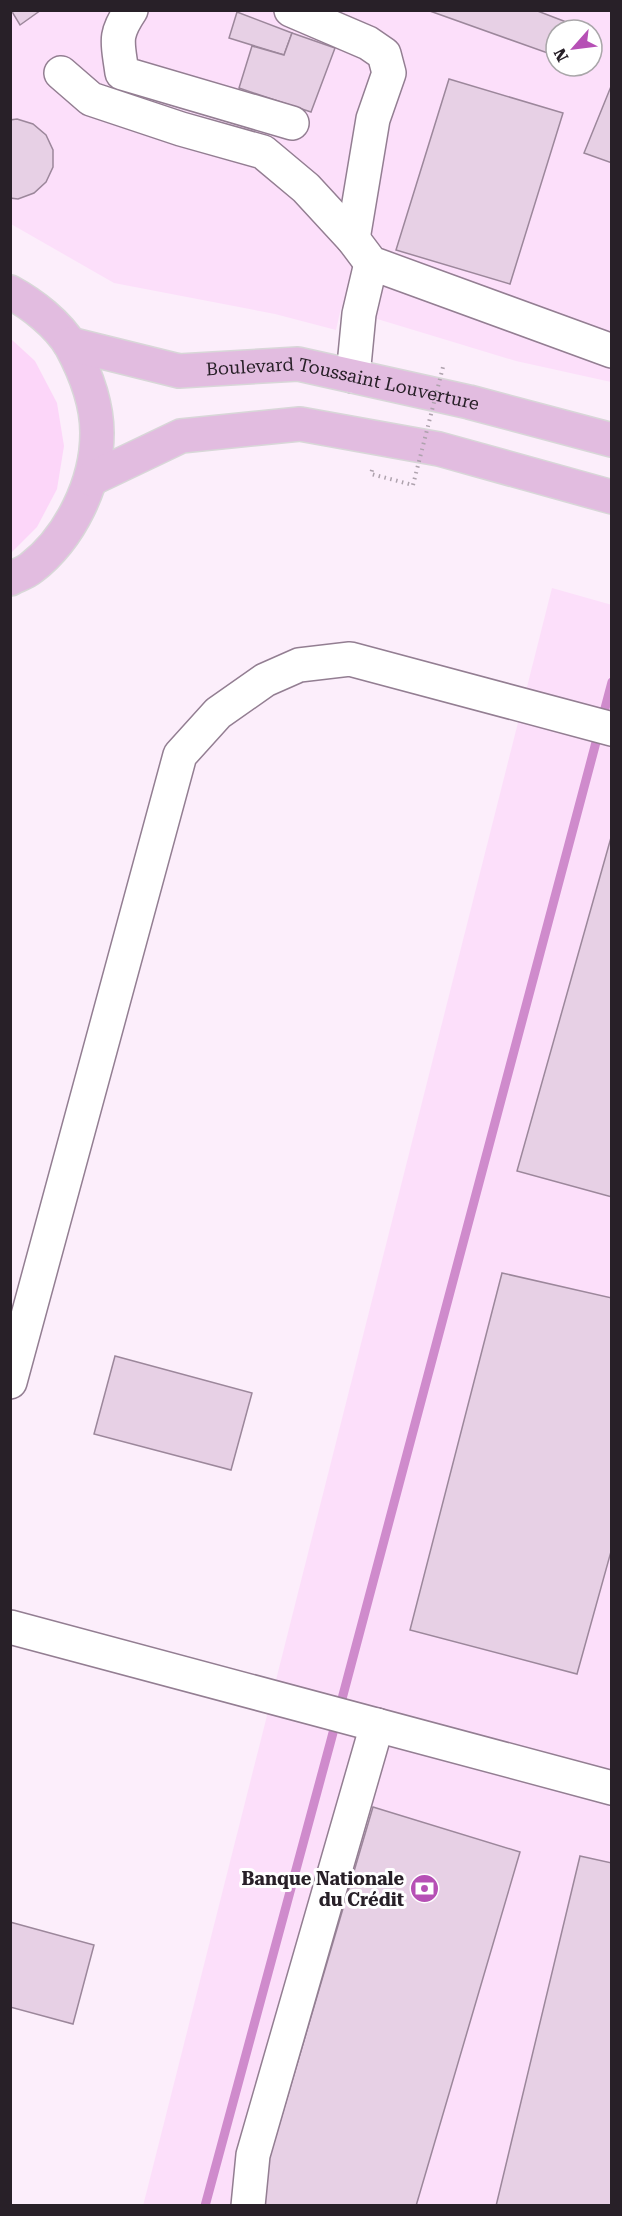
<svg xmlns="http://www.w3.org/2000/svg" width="622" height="2216" font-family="'Roboto Serif',serif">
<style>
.built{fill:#fcdffa;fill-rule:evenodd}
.green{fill:#fcd6f9}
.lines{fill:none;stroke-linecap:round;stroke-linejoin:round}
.stream{stroke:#cf8bcc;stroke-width:9}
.building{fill:#e7d0e5;stroke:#9c879b;stroke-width:1.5}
.minor-casing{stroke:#937e92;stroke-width:36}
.major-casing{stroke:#d8d7d8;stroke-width:36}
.path{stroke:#aea2ad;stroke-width:4;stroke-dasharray:1.5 4.5;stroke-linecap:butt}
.minor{stroke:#fff;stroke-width:33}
.major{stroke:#e2bce0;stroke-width:33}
.path-bridge{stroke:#aea2ad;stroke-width:4;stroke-dasharray:1.5 4.5;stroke-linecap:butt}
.labels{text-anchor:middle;stroke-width:6;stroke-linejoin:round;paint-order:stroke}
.street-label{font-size:18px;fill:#282028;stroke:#fff}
.poi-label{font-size:18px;font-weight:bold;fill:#282028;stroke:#fff;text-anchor:end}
</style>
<rect width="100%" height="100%" fill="#fceefb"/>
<g class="built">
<path d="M11,11H611V382L516,361L341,308L336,330L275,314L114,283L11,224ZM556,30H592V66H556Z"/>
<polygon points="552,588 612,605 611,2205 143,2206"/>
</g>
<polygon class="green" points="11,339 35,361 57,403 64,446 57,489 37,527 11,553"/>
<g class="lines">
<polyline class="stream" points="205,2206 330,1744 612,682"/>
</g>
<g class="building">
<polygon points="11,10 41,10 20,25"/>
<polygon points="427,10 535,10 574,25 572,30 556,30 556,56"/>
<polygon points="237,12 292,33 284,55 229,38"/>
<polygon points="292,33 335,48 311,112 239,88 252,46 284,55"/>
<polygon points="449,79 563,113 510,284 396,250"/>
<polygon points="612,84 612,163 584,153"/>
<polygon points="17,119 33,124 46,135 53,150 53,167 46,182 34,193 18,199 10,198 10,120"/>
<polygon points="612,834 612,1197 517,1171"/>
<polygon points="502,1273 612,1298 612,1548 577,1674 410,1630"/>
<polygon points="115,1356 252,1393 231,1470 94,1434"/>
<polygon points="373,1807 520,1852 416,2206 265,2206 256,2203"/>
<polygon points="580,1856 612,1863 612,2206 496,2206"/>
<polygon points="10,1922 94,1945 73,2024 10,2007"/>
</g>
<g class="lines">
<defs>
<g id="minor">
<path d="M131,10C113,37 118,42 122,73L292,123"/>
<polyline points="291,10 368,43 384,54 389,73 373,119 353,239"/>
<polyline points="61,73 91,99 181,129 263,152 306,188 353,239 371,263 612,351"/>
<polyline points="353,376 359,314 371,263"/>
<polyline points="10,1382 180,755 218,713 265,680 299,665 350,659 612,729"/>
<polyline points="10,1627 612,1788"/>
<polyline points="248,2206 253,2155 377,1725"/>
</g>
<g id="major">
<path d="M10,292C32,304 58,324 71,346C85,372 97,403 97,433C97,483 70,538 31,568C25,573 17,575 10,579"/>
<path id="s1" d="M70,344L179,371L298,364L469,402L612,440"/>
<polyline points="91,479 181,436 300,424 439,449 612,497"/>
</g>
</defs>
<use href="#minor" class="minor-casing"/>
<use href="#major" class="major-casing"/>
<polyline class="path" points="372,470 371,474 413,485"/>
<use href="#minor" class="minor"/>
<use href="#major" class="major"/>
<polyline class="path-bridge" points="413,485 443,367"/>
</g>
<defs>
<symbol id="bank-disc" viewBox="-11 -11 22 22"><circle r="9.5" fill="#b650b5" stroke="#fff"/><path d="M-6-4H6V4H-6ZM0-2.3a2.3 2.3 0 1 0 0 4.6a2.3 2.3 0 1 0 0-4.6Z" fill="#fff"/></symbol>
</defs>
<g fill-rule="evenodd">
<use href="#bank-disc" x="408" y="1872" width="33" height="33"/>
</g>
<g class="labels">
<g class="street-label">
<text dy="6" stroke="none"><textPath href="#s1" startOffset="278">Boulevard Toussaint Louverture</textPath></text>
</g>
<g class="poi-label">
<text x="404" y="1885">Banque Nationale<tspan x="404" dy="21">du Crédit</tspan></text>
</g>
</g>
<rect width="622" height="2216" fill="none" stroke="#282028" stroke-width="24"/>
<g transform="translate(574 48) rotate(242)"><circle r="28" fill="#ffffff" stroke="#a9a6a9" stroke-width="1.5"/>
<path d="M0-4.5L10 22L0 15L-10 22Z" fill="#b650b5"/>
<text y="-9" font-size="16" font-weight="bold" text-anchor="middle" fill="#282028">N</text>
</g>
</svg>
